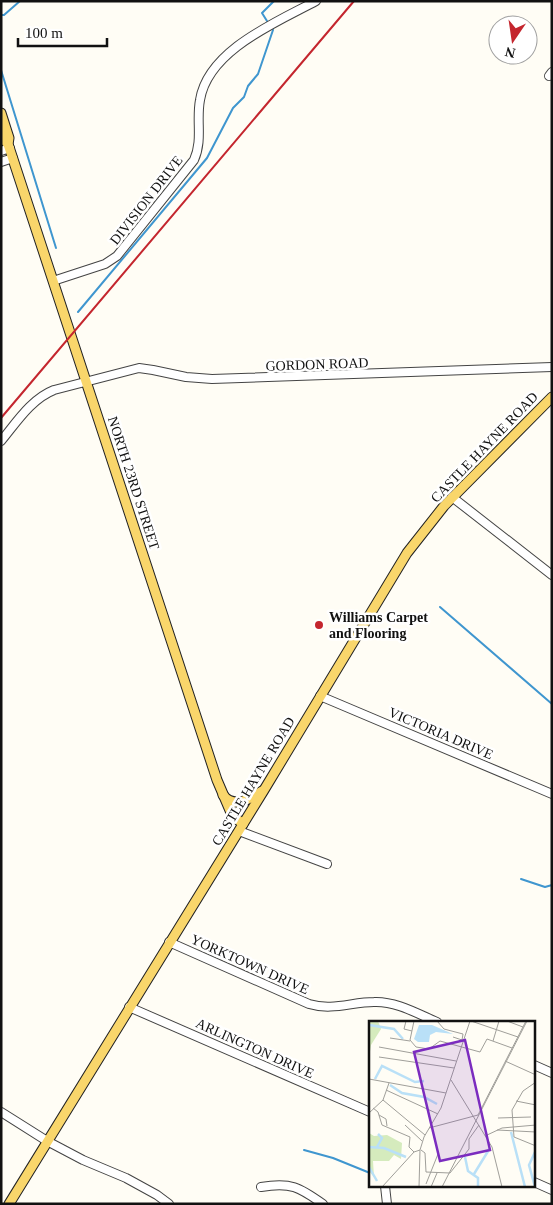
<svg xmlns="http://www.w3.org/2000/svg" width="553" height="1205" font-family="'Times New Roman',serif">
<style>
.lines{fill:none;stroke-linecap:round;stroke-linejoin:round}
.stream{stroke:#3f96cf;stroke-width:2}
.minor-casing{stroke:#444;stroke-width:10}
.major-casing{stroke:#222;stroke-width:11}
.minor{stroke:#fff;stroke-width:8}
.major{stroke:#f9d66b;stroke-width:9}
.rail{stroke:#c4262e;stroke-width:2}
.poi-dot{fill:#c4262e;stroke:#fff;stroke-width:2}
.labels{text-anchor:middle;stroke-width:5;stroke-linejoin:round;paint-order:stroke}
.street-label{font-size:14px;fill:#111;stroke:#fff}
.poi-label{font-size:14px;font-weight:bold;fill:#111;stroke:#fff;text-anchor:start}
.inset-river{fill:none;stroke:#b9e0f7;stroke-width:2.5}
.inset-road{fill:none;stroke:#a09f9a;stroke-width:1}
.view{fill:#7b2cbf;fill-opacity:0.15;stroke:#7b2cbf;stroke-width:2.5}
.inset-edge{fill:none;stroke:#111;stroke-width:2.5}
</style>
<rect width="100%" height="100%" fill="#fffdf5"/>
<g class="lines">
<g class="stream">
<polyline points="1,15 4,15 20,1"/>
<polyline points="267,21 262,13 274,1"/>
<polyline points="1,70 56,248"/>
<polyline points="78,312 207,158 233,108 244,97 248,86 258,74 273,30"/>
<polyline points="440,607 552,704"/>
<polyline points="521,879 545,887 552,885"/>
<polyline points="304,1150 333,1158 370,1173"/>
</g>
<defs>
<g id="minor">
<polyline points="549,76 552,72"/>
<polyline points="1,151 10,148"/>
<polyline points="1,162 13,158"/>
<path d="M53,281L105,264L117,256L194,160C203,140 196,121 200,100C208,50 277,22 316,1"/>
<path d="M1,441C16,423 31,399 54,390L139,368L153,370L186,377L212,379L552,367"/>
<polyline points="452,497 552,575"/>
<polyline points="320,696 552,794"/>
<polyline points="239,831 327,864"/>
<path d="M169,942L309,1004C332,1011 352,1002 374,1002C396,1001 418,1014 437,1022"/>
<polyline points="129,1007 370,1112"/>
<polyline points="534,1065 552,1073"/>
<polyline points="1,1112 47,1141 83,1160 126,1178 157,1195 169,1204"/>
<polyline points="534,1182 552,1190"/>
<polyline points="385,1186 387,1204"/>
<path d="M261,1187C291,1182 299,1187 323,1204"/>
</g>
<g id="major">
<polyline points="1,113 9,138 8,144 217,780 232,815 243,824"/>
<polyline points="1,134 4,140 8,144"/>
<path d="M223,795C234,809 250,799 262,791"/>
<polyline points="9,1204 264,790 407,553 444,506 552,397"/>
</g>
</defs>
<use href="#minor" class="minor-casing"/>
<use href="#major" class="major-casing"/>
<use href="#minor" class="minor"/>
<use href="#major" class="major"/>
<polyline class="rail" points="1,418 354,1"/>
</g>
<circle class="poi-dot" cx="319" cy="625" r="5"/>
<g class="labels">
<g class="street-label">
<text transform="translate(146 200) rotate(-52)" y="5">DIVISION DRIVE</text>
<text transform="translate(317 364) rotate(-2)" y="5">GORDON ROAD</text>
<text transform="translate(484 447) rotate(-46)" y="5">CASTLE HAYNE ROAD</text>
<text transform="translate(134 483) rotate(72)" y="5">NORTH 23RD STREET</text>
<text transform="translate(441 733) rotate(23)" y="5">VICTORIA DRIVE</text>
<text transform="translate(253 781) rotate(-59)" y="5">CASTLE HAYNE ROAD</text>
<text transform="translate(250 964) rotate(24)" y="5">YORKTOWN DRIVE</text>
<text transform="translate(255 1048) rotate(24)" y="5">ARLINGTON DRIVE</text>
</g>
<g class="poi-label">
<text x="329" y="622">Williams Carpet<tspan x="329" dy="16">and Flooring</tspan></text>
</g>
</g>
<g transform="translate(369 1021)">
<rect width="166" height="166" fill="#fffdf5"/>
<path d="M0,0H9L12,8L2,24L0,37ZM0,112L5,115L18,114L33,122L32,138L25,134L20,140H4L5,156L0,150Z" fill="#d5ebbd"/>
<path d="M50,4H63L84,13L67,11L61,14L60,21H49L45,18Z" fill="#b9e0f7"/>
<path class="inset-river" d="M0,4L25,8L34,18M6,58L13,45L46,61L55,60M21,64L33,72L55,76L68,83M142,111L156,166M0,126L15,127L37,136M8,126L13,117L9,113M96,136L99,150L109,157V166M0,146L8,160M105,153L121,127M166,166L160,144L166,131"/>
<path class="inset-road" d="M37,0L35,8L43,10M45,0L41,19L47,26L60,28L71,20L111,31L118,18L143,27M68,0L75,8L94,13L93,19L84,16M102,0L149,16M138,0L154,6M21,17L41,20M124,20L130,0M10,26L87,40M10,36L85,47M136,40L167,54M0,58L77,72M82,59L123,126L133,166M167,61L154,70L143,89L145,116L167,125M17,69L69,93M14,79L56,114M14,79L20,62M147,80L167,84M4,87L9,91L13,104L41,116L40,126L45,131M0,92L14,79M10,94L17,98L18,105M129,97L162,96M36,104L53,120M60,107L109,94L157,0M128,109L167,111M116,115L133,107L167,104M52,129L56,132L57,151L81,152L100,128V118L110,104M57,163L69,133M13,166L45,131L51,129L55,116L72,87L101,0M50,166L51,129M62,166L68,152M73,166L158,0"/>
<path class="view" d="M96,19L121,129L71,140L45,31Z"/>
<rect width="166" height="166" class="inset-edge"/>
</g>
<rect width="553" height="1205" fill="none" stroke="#111111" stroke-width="5"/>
<g transform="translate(513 40) rotate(193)"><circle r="24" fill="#ffffff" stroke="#a0a0a0"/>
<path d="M0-4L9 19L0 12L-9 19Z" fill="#c4262e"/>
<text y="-8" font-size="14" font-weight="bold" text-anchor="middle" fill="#111111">N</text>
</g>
<path d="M18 38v8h89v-8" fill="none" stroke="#111111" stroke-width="2.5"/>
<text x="25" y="38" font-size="15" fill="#111111" stroke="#ffffff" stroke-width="4" paint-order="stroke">100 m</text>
</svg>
